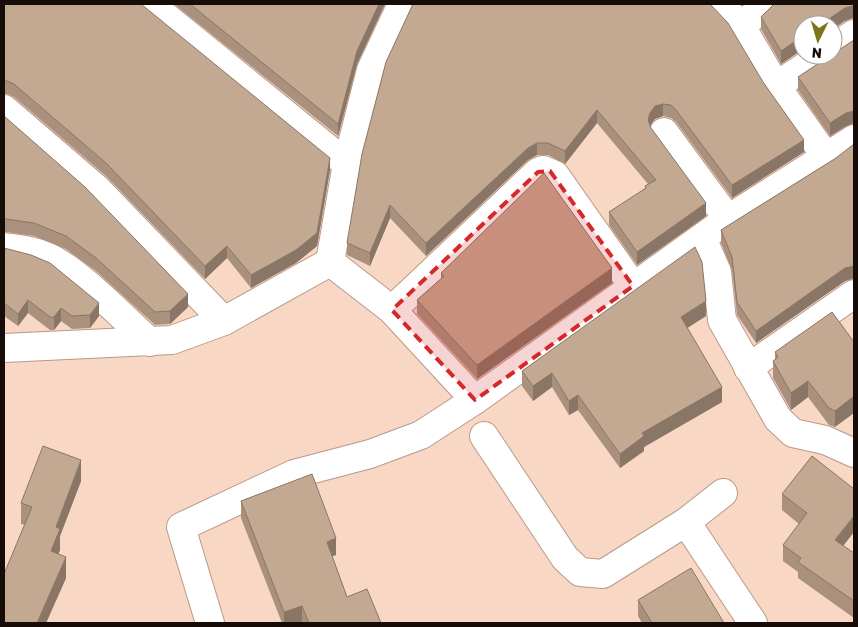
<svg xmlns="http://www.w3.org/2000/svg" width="858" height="627" font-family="Rubik,sans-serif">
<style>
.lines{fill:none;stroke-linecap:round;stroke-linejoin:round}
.street-casing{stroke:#b99988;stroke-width:30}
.street{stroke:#fff;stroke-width:28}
.wall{fill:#a9917e}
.shaded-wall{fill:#897666}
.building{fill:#c4a992;stroke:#897666}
.marked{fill:#d62828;fill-opacity:0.2;stroke:#d62828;stroke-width:4;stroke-dasharray:10 6;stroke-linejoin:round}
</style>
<rect width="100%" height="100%" fill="#f9d7c5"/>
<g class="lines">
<defs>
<g id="street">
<polyline points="150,4 347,164"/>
<polyline points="720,4 741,26"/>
<polyline points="767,4 741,26 776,86 827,158"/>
<polyline points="833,48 854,34"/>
<polyline points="776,86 823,55"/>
<polyline points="4,109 96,188 224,321"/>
<polyline points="664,132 728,219"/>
<polyline points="702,238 717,272 722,320 778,419 793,433 825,440 854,453"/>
<path d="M4,247C18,249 32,250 46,256C77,269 123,318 150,342"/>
<polyline points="330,262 347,164 371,70 402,4"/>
<polyline points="330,262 392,310 475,400"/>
<polyline points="392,310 538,172 543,170 555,175 633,286"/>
<polyline points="4,348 172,340 224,321 330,262"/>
<polyline points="748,368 854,294"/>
<polyline points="484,436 565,558 580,572 603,574 686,522 723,493"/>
<polyline points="686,522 753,623"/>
<polyline points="210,623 181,527 294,474 370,454 421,435 475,400 728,219 854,139"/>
</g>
</defs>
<use href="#street" class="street-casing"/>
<use href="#street" class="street"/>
</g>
<g class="wall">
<polygon points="4,4 330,170 317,246 296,263 251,288 227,258 205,279 106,176 14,97 7,94 4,94"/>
<polygon points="174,4 385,4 357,64 338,136"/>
<polygon points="413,4 804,152 732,198 676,122 671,118 663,116 655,119 650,125 651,128 706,216 637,265 609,225 609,212 645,189 645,186 648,184 597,123 565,164 548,155 537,155 528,160 426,256 390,218 370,266 347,255 347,243"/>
<polygon points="854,4 854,19 853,18 845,21 803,25 803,49 781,64 761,29 761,17"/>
<polygon points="854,40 854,124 846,126 830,136 798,90 798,77"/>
<polygon points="4,116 188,307 170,324 155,325 96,271 66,249 34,236 6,232 4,232"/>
<polygon points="854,144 854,279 845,281 756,343 737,315 732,270 721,243 721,230 836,158"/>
<polygon points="4,248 99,316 90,328 72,329 61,321 54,330 50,330 28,313 18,326 4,316"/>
<polygon points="441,273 612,283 477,379 417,314 417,300 441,279"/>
<polygon points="706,316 687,328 722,402 644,447 644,451 620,468 578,410 569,415 552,387 533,401 522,386 522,371"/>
<polygon points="854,342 835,427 829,425 808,397 791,410 773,378 773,361 775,360 775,352"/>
<polygon points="81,481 60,536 60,550 58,554 66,578 46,623 4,623 25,525 21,524 21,503"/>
<polygon points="854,489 854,532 843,546 854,553 854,618 798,578 798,572 783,561 783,545 799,524 782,510 782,494"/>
<polygon points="241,501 336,555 332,556 347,597 381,623 303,623 302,622 300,623 282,623 241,518"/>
<polygon points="638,600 724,623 642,623 638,616"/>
</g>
<g class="shaded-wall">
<polygon points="379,4 385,4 357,64 338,136 338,124 357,51"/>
<polygon points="853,6 853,18 845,21 833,29 833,25 820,25 845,8"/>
<polygon points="803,36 803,49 781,64 781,51"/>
<polygon points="663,104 663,116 655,119 650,126 648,120 650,113 655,106"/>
<polygon points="597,110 597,123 565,164 565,151"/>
<polygon points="853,111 853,123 846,126 830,136 830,123 846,113"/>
<polygon points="804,140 804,152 732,198 732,185"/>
<polygon points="537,143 537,155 528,160 426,256 426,243 528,148"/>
<polygon points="330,158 330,170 317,246 296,263 251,288 251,275"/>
<polygon points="706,203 706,216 637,265 637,252"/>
<polygon points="390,205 390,218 370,266 370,253"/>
<polygon points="227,246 227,258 205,279 205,266"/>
<polygon points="853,266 853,278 845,281 756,343 756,331 845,268"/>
<polygon points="612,268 612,283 477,379 477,365"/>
<polygon points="188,294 188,307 170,324 170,311"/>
<polygon points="28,300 28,313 18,326 18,314"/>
<polygon points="706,301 706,316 681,332 681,317"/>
<polygon points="99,303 99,316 90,328 90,315"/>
<polygon points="61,308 61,321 54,330 54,317"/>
<polygon points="552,373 552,387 533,401 533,386"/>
<polygon points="808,381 808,397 791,410 791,393"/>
<polygon points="722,387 722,402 644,447 644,451 620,468 620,454 642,433"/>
<polygon points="578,395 578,410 569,415 569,401"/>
<polygon points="854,396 854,413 835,427 835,411"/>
<polygon points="81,460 81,481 60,536 60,550 51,572 51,551 56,527"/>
<polygon points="854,516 854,532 835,556 835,540"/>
<polygon points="336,538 336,555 327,558 327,542"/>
<polygon points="66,557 66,578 46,623 37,623"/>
<polygon points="302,606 302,622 300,623 284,623 284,612"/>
</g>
<g class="building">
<polygon points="4,4 141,4 330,158 317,233 296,250 251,275 227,246 205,266 106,163 14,84 7,81 4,81"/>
<polygon points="190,4 379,4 357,51 338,124"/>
<polygon points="413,4 710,4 728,23 763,82 804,140 732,185 676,110 671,105 663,104 655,106 650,113 648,120 651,128 706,203 637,252 609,212 646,188 645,186 656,180 597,110 565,151 548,143 537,143 528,148 426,243 390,205 370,253 347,243 362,154 386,62"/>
<polygon points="774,4 854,4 854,6 853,6 845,8 820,25 803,25 803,36 781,51 761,17"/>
<polygon points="854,40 854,111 846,113 830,123 798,77 831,55 833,55 833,54"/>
<polygon points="4,116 85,187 188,294 170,311 155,312 96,258 66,236 34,223 6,219 4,219"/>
<polygon points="854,144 854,266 845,268 756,331 737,302 732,257 721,230 836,158"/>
<polygon points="544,173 612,268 477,365 417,300 444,276 441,273"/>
<polygon points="695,247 702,262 706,301 681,317 722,387 642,433 644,436 620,454 578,395 569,401 552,373 533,386 522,371"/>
<polygon points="4,248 31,255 50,263 99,303 90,315 72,316 61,308 54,317 50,317 28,300 18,314 4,303"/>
<polygon points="832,312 854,342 854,396 835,411 829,408 808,381 791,393 773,361 778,357 775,352"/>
<polygon points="43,446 81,460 56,527 60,529 51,551 66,557 37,623 4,623 4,574 32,507 21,503"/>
<polygon points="812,456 854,489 854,516 835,540 854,553 854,601 798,562 801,558 783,545 807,513 782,494"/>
<polygon points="312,474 336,538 327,542 347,597 367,589 381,623 309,623 302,606 284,612 241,501"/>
<polygon points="691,568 724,623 652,623 638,600"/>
</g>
<path class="marked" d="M550,171L633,286L475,400L392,310L538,172Z"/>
<rect width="858" height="627" fill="none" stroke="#170c07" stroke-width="10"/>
<g transform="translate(818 40) rotate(185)"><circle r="24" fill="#ffffff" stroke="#a29e9c"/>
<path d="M0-4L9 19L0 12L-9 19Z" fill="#7c761b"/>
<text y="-8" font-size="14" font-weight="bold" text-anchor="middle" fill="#170c07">N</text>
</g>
</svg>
